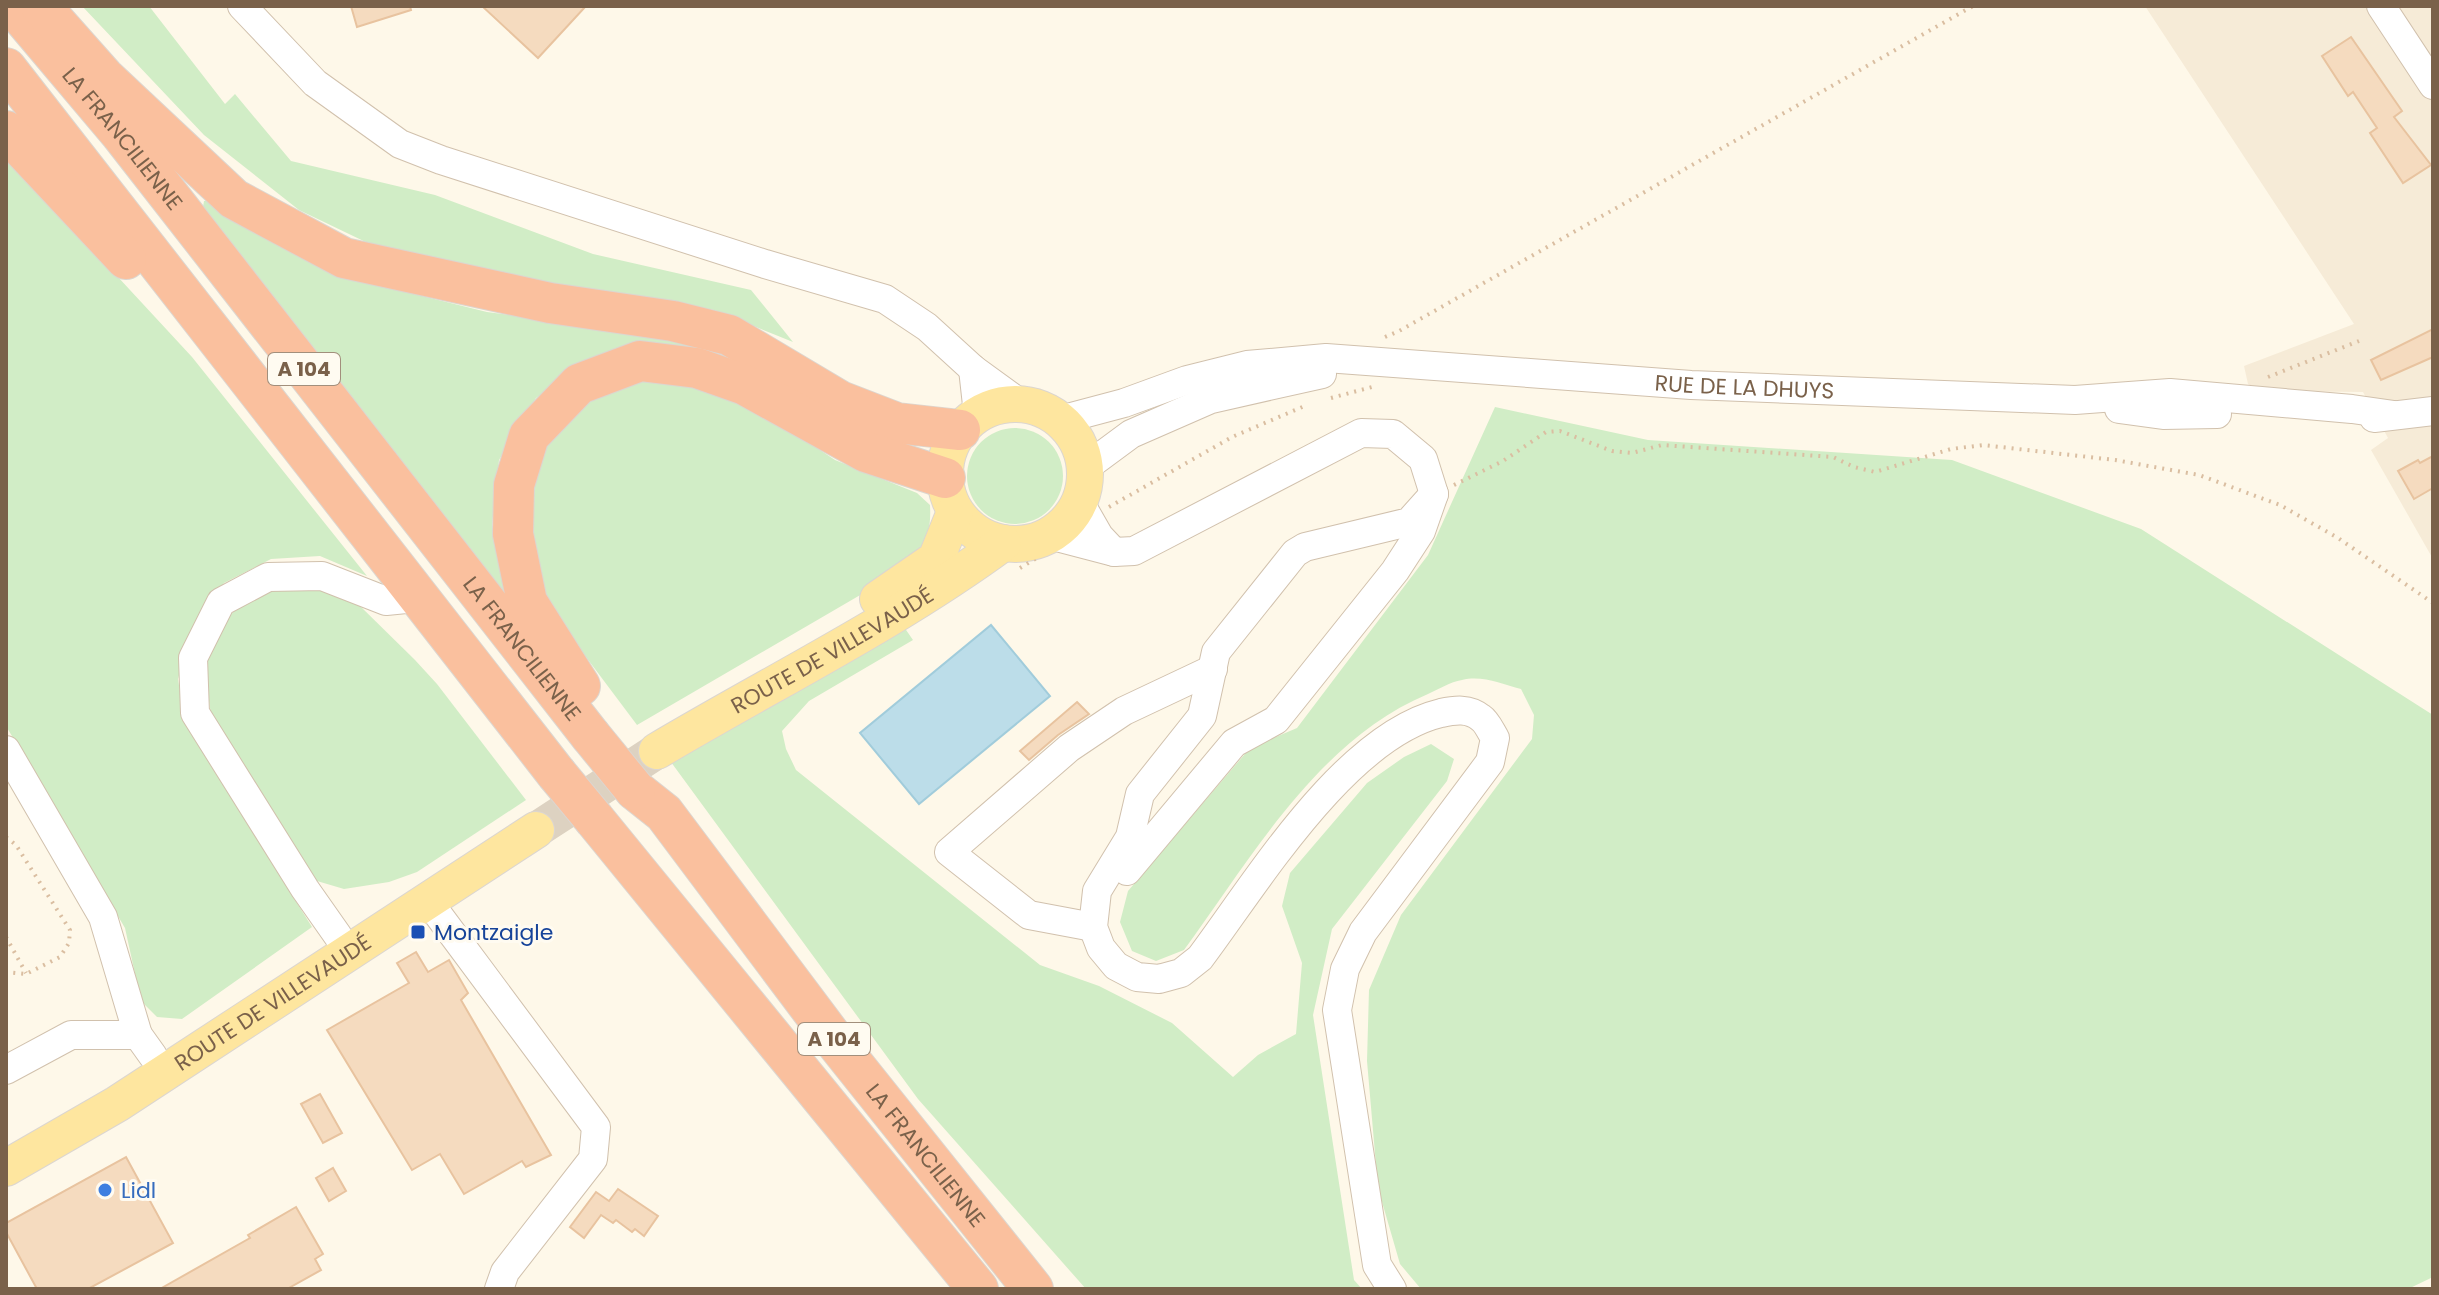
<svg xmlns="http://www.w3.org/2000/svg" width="2439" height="1295" font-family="Poppins,sans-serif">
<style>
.residential{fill:#f6ebd7}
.green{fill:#d1edc6}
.water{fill:#bcdde9;stroke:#a1ccdb;stroke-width:2}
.building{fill:#f5dbbf;stroke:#e8c39f;stroke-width:2}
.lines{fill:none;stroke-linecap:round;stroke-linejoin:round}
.major-tunnel{stroke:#ddd2c1;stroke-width:36;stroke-dasharray:36 18;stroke-linecap:butt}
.minor-casing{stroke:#d1c1ad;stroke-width:30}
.major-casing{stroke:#dcd6d0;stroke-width:38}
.highway-casing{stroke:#dcd6d0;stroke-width:42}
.path{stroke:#dabea1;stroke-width:4;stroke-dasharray:2 6;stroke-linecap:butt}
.minor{stroke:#fff;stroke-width:28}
.major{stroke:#fee69f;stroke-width:36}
.highway{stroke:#fac09e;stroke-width:40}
.highway-bridge-casing{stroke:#dcd6d0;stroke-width:42;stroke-linecap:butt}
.highway-bridge{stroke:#fac09e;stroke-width:40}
.transit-dot{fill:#1a4fb4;stroke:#fffbf1;stroke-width:3}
.shop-dot{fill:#3f7fe0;stroke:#fffbf1;stroke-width:3}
.labels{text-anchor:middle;stroke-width:6;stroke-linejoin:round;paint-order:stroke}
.shield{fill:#fffbf1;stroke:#a28f7c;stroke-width:2}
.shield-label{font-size:20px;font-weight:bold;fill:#7a614a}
.street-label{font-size:22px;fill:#7a614a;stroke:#fffbf1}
.transit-label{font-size:22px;fill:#164399;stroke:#fffbf1;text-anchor:start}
.shop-label{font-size:22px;fill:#366cbe;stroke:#fffbf1;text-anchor:start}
</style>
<rect width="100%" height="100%" fill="#fef8e9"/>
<polygon class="residential" points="2145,6 2433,6 2433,559 2371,450 2388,438 2363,392 2258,391 2248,384 2244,366 2354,324"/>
<g class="green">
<polygon points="82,6 149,6 225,104 235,94 291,161 435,195 593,254 751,290 793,342 714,310 589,293 374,246 299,210 204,135"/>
<polygon points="6,156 192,357 367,576 320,556 271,559 224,583 193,627 178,679 185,724 312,927 182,1019 157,1017 141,1001 125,928 6,726"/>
<polygon points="204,201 214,201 361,281 487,312 659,335 708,349 593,359 536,398 499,460 492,525 505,596 202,213"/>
<path d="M655,372L702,381L796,434L835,460L917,493L930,505C932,540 921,548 898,573L637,725L583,653L539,588L523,523L534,462L561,421L601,387Z"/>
<path d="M1495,407L1648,440L1952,460L2141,529L2433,715V1277L2408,1289H1421L1400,1264L1378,1188L1367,1061L1369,990L1401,915L1532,739L1534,715L1521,689C1502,684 1482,675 1462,680C1450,682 1439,689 1428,694C1318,740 1252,857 1184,950L1156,961L1132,951L1120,922L1128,891L1250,748L1297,728L1428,555Z"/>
<circle cx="1015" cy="476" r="48"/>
<polygon points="319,588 356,602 415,660 437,684 526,800 417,872 389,882 344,889 317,881 278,828 211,716 205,669 219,627 241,604 274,589"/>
<polygon points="904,627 913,640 809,701 782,731 786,749 796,770 1040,965 1099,986 1172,1023 1233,1077 1258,1055 1296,1034 1302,963 1282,906 1290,873 1367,783 1404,757 1431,744 1454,759 1447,781 1332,929 1313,1015 1354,1280 1362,1289 1086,1289 918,1099 668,758"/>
</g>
<polygon class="water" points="991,625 1050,696 919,804 860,733"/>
<g class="building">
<polygon points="351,6 410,6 411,10 357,27"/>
<polygon points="482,6 586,6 538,58"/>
<polygon points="2351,37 2402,111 2394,117 2431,165 2403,183 2370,133 2377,128 2353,92 2348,96 2322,56"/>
<polygon points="2433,329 2433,357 2381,380 2371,360"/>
<polygon points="2433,456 2433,488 2414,499 2398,471 2418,460 2420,463"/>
<polygon points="1077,702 1089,714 1058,735 1029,760 1020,751"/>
<polygon points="416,952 428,972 449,960 468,993 461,1000 551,1155 526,1167 522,1161 464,1194 440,1154 412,1170 327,1030 409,983 397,963"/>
<polygon points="320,1094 342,1133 323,1143 301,1104"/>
<polygon points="126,1157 173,1243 88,1289 37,1289 6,1232 6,1223"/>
<polygon points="333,1168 346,1191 329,1201 316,1178"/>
<polygon points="618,1189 658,1216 644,1236 635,1229 632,1232 616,1220 613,1223 601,1215 584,1238 570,1227 596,1192 609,1201"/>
<polygon points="296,1207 323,1254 315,1259 321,1270 287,1289 160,1289 250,1238 248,1235"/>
</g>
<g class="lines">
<polyline class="major-tunnel" points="536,830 657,751"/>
<defs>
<g id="minor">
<polyline points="242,6 315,83 400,144 441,160 765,264 885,299 927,327 973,369 1021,404"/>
<polyline points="2381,6 2433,85"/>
<polyline points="973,369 978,414"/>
<polyline points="2119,409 2163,415 2217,414"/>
<polyline points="2374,418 2433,411"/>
<path id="s1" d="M1060,420L1124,403L1187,380L1247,365L1326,358L1691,385L2075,400L2170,393L2352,409L2394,415"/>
<polyline points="1085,468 1131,434 1211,399 1322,374"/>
<polyline points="1079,501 1099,536 1114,552"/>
<polyline points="1049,535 1114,552 1134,551 1361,433 1393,434 1423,459 1434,494 1421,531 1395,571 1276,720 1234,743 1127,871"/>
<polyline points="6,750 103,917 138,1035"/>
<polyline points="428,901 596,1127 593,1159 505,1272 499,1289"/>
<polyline points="1093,927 1029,915 949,852 1069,748 1124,711 1213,669"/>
<polyline points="338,936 305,889 195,713 193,658 221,602 268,577 322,576 386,601 416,598"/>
<polyline points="6,1070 71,1035 138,1035 153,1056"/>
<path d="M1392,1289L1377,1265L1337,1010L1345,969L1363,932L1490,762L1495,738C1491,732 1487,722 1481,718C1469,708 1455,710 1441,713C1345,736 1257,882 1200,958L1181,973L1159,979L1137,977L1116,966L1101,948L1093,927L1097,891L1130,837L1140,794L1202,716L1216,652L1295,553L1305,547L1409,522L1434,494"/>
</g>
<g id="major">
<circle cx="1015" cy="474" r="70"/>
<polyline points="878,599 936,559 955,512"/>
<path id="s2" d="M657,751C773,682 894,623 1003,543"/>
<path id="s3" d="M6,1168L117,1104L536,830"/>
</g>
<g id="highway">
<path id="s4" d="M13,6L121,134L590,735"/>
<polyline points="41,6 104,77 234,199 344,258 550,303 673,321 729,335 840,401 897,423 960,430"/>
<polyline points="6,68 556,773"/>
<polyline points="6,131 126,259"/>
<polyline points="580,686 527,602 513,534 514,485 529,436 579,384 640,361 697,368 745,385 866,452 945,478"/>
<path id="s5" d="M635,790L664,813L838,1045L1033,1289"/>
<polyline points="595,820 978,1289"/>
</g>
</defs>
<use href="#minor" class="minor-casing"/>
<use href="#major" class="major-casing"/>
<use href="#highway" class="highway-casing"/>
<g class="path">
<polyline points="1385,337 1399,331 1973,6"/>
<polyline points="2268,377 2359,341"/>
<polyline points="1331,398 1372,387"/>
<polyline points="1454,485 1503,461 1546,432 1560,431 1612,451 1632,453 1662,445 1833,457 1854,467 1875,472 1951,449 1983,445 2115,460 2199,475 2280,505 2338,538 2433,603"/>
<polyline points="1109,507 1232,437 1307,405"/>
<polyline points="1020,568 1040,556"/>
<polyline points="6,837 16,845 70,930 69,943 60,957 26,974 6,972"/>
<polyline points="6,937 26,973"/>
</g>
<use href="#minor" class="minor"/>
<use href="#major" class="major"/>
<use href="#highway" class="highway"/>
<defs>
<g id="highway-bridge">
<polyline points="590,735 635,790"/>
<polyline points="556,773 595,820"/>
</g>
</defs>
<use href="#highway-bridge" class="highway-bridge-casing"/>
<use href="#highway-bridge" class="highway-bridge"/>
</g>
<rect class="transit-dot" x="410" y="924" width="16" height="16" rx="4"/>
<circle class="shop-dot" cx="105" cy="1190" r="8"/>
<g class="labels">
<g class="shield">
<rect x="268" y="353" width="72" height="32" rx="6"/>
<rect x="798" y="1023" width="72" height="32" rx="6"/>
</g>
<g class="shield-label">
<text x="304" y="376">A 104</text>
<text x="834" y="1046">A 104</text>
</g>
<g class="street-label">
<text dy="8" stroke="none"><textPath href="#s4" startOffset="172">LA FRANCILIENNE</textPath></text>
<text dy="8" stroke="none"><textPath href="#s1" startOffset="694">RUE DE LA DHUYS</textPath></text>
<text dy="8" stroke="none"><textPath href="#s4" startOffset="820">LA FRANCILIENNE</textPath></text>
<text dy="8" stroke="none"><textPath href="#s2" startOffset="202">ROUTE DE VILLEVAUDÉ</textPath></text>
<text dy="8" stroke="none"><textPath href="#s3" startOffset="314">ROUTE DE VILLEVAUDÉ</textPath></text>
<text dy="8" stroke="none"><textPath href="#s5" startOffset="468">LA FRANCILIENNE</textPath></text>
</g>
<g class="transit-label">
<text x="434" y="940">Montzaigle</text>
</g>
<g class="shop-label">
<text x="121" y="1198">Lidl</text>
</g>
</g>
<rect width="2439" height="1295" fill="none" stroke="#7a614a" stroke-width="16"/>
</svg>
